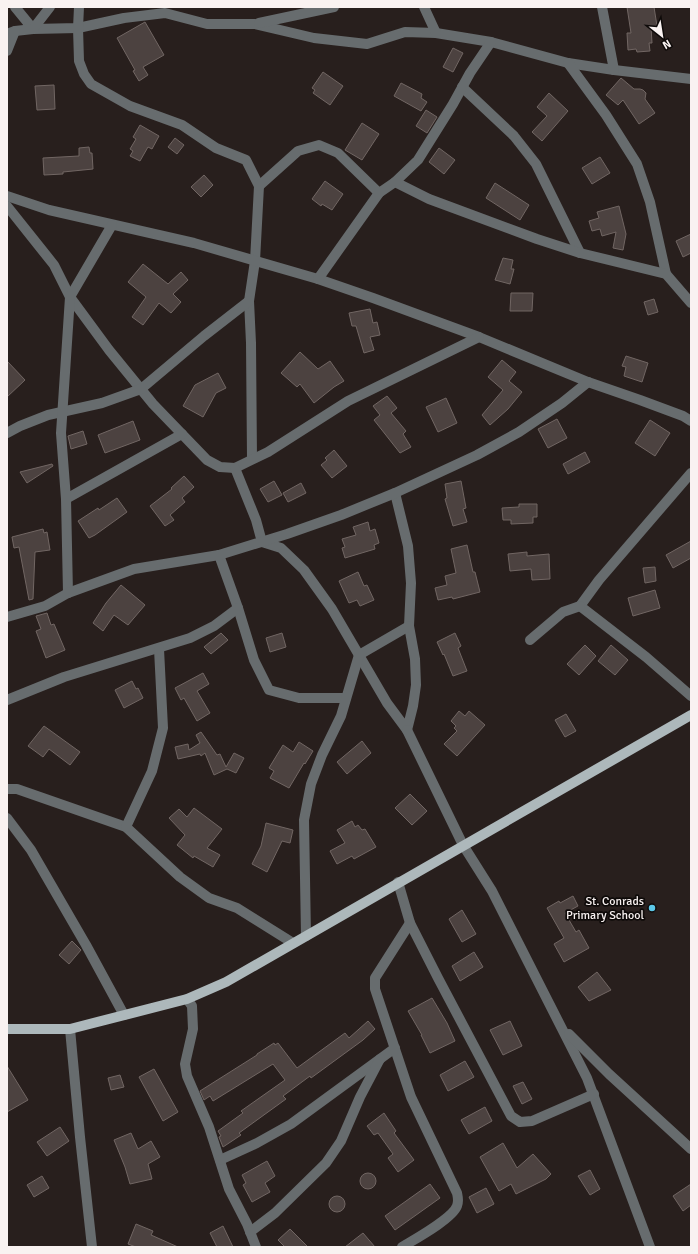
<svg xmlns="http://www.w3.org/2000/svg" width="698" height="1254" font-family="Signika,sans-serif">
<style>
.building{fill:#4c4240;stroke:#716663}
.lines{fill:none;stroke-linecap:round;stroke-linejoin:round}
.minor{stroke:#676c6e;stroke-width:10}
.major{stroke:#adb8bb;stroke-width:10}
.poi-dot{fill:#5cc7e7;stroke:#0e0a09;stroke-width:1.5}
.labels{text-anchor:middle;stroke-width:3.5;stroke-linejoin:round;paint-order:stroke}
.poi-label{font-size:12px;fill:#f9f2f1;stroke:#0e0a09;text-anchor:end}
</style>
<rect width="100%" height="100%" fill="#281f1d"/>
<g class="building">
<polygon points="627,7 654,7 657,26 651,27 652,43 649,43 650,51 637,52 636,49 628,50 627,33 631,33"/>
<polygon points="145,22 164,55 143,67 148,75 139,81 133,71 135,70 117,38"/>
<polygon points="453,48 463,53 453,72 443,67"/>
<polygon points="323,72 343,86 330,105 313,93 315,90 312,88"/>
<polygon points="621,78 634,89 640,89 643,90 646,93 645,99 655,113 639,124 623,100 618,105 606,95"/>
<polygon points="401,83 422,94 421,98 427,102 421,111 394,96"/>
<polygon points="54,85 55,109 37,110 35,86"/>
<polygon points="549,93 568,111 542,141 532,132 547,116 537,107"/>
<polygon points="426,110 437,117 427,133 416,126"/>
<polygon points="362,123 379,134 362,160 345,150"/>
<polygon points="140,125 159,136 152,149 148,147 140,161 130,156 133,151 130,149 136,139 133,137"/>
<polygon points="175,138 184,145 177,154 168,147"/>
<polygon points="89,147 90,153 92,153 93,169 63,172 63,174 44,175 43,158 79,156 79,148"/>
<polygon points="439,148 455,160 444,174 429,162"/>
<polygon points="600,157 610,173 592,184 582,168"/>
<polygon points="204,175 213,185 201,197 191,187"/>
<polygon points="325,181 343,194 332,210 322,204 321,206 312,199"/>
<polygon points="495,183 529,205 520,220 486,198"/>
<polygon points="619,206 626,234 623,250 613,248 616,232 602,236 600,229 592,231 589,221 599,218 597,212"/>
<polygon points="691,234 691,253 683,257 676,241"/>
<polygon points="503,258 513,260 511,269 514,269 510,284 495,280"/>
<polygon points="143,264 168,284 181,272 188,280 173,294 181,302 171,313 159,303 143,325 132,317 146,297 128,282"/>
<polygon points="511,293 533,293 532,311 510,311"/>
<polygon points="654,299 658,312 648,315 644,302"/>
<polygon points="370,309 373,323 377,322 380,335 370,337 374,350 364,353 356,326 352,326 349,313"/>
<polygon points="300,352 318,369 330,361 344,381 334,387 314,403 300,384 297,387 281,373"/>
<polygon points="626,356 648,363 642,382 624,376 626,367 622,366"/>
<polygon points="502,360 516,372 509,381 522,392 508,409 490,425 482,415 503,390 488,377"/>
<polygon points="7,361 25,380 7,397"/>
<polygon points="218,373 226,388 216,393 203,417 183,406 195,385"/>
<polygon points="387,396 397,408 391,413 406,431 403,434 411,447 400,453 374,420 380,415 373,406"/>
<polygon points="446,398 457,423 438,432 426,407"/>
<polygon points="557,419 567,438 548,448 538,429"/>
<polygon points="650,420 670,433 655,456 635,443"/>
<polygon points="133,421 140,440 105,453 98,435"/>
<polygon points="83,431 87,444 71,449 68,436"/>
<polygon points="334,450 347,466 332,478 321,465 327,460 325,458"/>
<polygon points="585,452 590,462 568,474 563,464"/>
<polygon points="52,464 53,466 27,483 20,472"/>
<polygon points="184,476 194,487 182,498 185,502 170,515 174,520 165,526 150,506 172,489 171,488"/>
<polygon points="274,481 282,495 268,502 260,489"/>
<polygon points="461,481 466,508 463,509 467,522 453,526 445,499 447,498 445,484"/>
<polygon points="301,483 306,493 288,502 283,493"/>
<polygon points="117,498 127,512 95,535 89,538 78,521 98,508 99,510"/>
<polygon points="519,504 537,504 537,517 533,517 533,523 511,524 511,520 503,520 502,508 519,507"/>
<polygon points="368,522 370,531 375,529 379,543 374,545 375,549 345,558 342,548 345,547 342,539 356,535 353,527"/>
<polygon points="43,529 44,533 47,532 50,550 35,552 33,599 29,600 19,547 14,548 12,537"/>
<polygon points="691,541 691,558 673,568 666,555"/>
<polygon points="467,545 473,572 475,572 480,592 453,599 452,597 438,600 435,588 447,585 445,576 456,573 451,549"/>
<polygon points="527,552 527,556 549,554 550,579 532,580 531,569 510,571 508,554"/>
<polygon points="655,567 656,581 645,583 643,568"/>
<polygon points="358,572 364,586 367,585 374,600 360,606 357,600 349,603 339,581"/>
<polygon points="121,585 145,605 128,625 114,615 103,631 93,623 106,603"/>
<polygon points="655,590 660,608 633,616 628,598"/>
<polygon points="47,613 51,625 54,624 65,650 46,658 36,631 41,629 36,616"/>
<polygon points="221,633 228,640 211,654 204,647"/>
<polygon points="282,633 286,647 270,652 266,638"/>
<polygon points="455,633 461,646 458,648 467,671 453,676 444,654 443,655 437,642"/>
<polygon points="585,645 596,656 579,675 567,664"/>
<polygon points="611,645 628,660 615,675 598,661"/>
<polygon points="203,673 209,684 197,691 210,713 197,721 184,698 181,700 175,688"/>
<polygon points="132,681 136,689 138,688 143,698 124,708 115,690"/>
<polygon points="459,711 465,716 469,711 485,725 457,756 444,744 457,731 454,728 456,726 451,721"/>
<polygon points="566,714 576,731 565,737 555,720"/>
<polygon points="44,726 80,752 70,765 49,749 43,757 28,746"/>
<polygon points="201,732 217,755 220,754 226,767 234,753 244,758 236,773 227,769 214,775 205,753 201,756 200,754 178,759 175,747 188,744 189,750 200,743 196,735"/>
<polygon points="362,741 371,753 347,774 337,762"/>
<polygon points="299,742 313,751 305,764 304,763 289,788 270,778 274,771 269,768 283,745 293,752"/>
<polygon points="410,794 427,811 412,825 395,808"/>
<polygon points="194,808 222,829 207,848 220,855 213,867 194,856 193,858 177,845 185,835 169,818 179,809 187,817"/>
<polygon points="352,821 355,827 358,825 362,830 365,829 376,847 354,859 352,856 337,864 330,851 345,843 337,830"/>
<polygon points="266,823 293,830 290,843 282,841 267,872 252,864 261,846"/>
<polygon points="573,896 578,906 565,913 576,932 579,930 589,948 564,962 554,944 564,938 547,908 559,901 560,903"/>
<polygon points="462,910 476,934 462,942 449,919"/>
<polygon points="72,941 81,950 69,964 59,955"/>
<polygon points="474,952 483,967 460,981 452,966"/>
<polygon points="597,972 611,990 589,1001 578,987"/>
<polygon points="432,998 447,1023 455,1041 430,1053 421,1035 422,1035 408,1011"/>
<polygon points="368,1021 375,1029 363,1040 311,1078 310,1076 283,1096 286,1099 239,1133 241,1135 223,1147 219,1137 221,1136 218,1131 243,1113 241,1111 285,1080 273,1064 213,1101 210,1096 204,1100 200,1091 257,1055 257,1054 274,1043 275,1045 278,1043 297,1068 345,1033 349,1038"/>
<polygon points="510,1021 522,1046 503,1055 490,1030"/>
<polygon points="465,1061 474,1077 448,1091 440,1075"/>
<polygon points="7,1066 28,1100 7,1112"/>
<polygon points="154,1069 178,1112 163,1121 139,1077"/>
<polygon points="120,1075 124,1087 111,1090 108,1078"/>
<polygon points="523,1082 532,1099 522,1104 513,1086"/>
<polygon points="485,1107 492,1121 469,1134 461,1120"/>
<polygon points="384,1113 396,1131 394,1133 414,1160 398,1172 388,1158 393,1154 378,1133 374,1135 367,1126"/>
<polygon points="60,1127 69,1141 47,1156 37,1142"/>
<polygon points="131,1133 138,1149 151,1141 160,1157 148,1164 152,1179 130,1184 125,1167 114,1140"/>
<polygon points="503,1143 517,1168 533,1154 551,1174 546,1179 516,1194 511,1184 499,1191 480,1157"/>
<polygon points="267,1161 275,1176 265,1183 270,1192 252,1202 243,1185 246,1183 242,1175"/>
<polygon points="590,1170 600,1189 590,1195 578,1176"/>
<circle cx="368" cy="1181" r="8"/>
<polygon points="42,1176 49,1188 34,1197 27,1185"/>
<polygon points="430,1184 440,1198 395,1230 385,1216"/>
<polygon points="691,1184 691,1205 683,1211 673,1196"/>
<polygon points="486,1188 494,1204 477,1213 469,1197"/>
<circle cx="337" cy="1204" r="8"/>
<polygon points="136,1224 153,1231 151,1235 178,1247 136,1247 128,1244"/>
<polygon points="223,1226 233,1247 217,1247 210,1233"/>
<polygon points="290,1229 308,1247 285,1247 278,1240"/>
<polygon points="363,1233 375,1247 345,1247"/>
</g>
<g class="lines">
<g class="minor">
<polyline points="15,7 33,29 78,28 124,18 165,13 207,24 255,24 314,38 367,44 405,32 436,33 491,42 568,63 614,70 691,79"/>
<polyline points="79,7 78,28 79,61 84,74 91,84 130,106 182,125 216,148 246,160 259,186 255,261 249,301 251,343 252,459"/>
<polyline points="424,7 436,33"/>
<polyline points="602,7 614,70"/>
<polyline points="259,23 334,7"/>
<polyline points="7,34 15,31 33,29 50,7"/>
<polyline points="7,51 15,31"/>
<polyline points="568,63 606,115 637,164 650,202 666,274"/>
<polyline points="462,87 514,136 536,164 580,253"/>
<polyline points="395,182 429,199 537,239 580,253 666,274 691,303"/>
<polyline points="259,186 298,151 319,145 338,153 379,193"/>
<polyline points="7,196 49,210 194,243 318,279 373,298 479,337 588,382 640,400 683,416 691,421"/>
<polyline points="7,206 54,265 70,297 109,350 153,404 207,460 220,467 235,468 268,452 348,401 479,337"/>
<polyline points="318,279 379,193 395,182 418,160 453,104 470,73 491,42"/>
<polyline points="7,433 20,426 48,415 102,403 141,389 204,336 249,301"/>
<polyline points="235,468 256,520 262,542 281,548 304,570 332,609 387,703 407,730 413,706 416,685 415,659 409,626 411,583 408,546 395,493"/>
<polyline points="691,473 599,580 580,606 646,657 691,696"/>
<polyline points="66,499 182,434"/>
<polyline points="219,555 238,608 254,660 269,690 299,698 346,698"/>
<polyline points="68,593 66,499 61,433 70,297 112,225"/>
<polyline points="7,617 45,606 68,593 134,569 219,555 287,534 341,515 395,493 477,455 519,432 562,403 588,382"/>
<polyline points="530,640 563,612 580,606"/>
<polyline points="7,700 64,677 190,638 214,626 238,608"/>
<polyline points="407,730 463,845 492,891 587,1078 650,1247"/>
<polyline points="7,789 17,789 126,827 180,877 209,898 237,908 293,943"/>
<polyline points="7,818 31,850 86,945 124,1015"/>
<polyline points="126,827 152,771 163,728 159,649"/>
<polyline points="398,882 410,923 438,978 511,1116 520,1122 532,1121 594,1094"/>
<polyline points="306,936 304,820 311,784 322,755 341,716 359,655 409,626"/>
<polyline points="187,999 192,1006 193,1029 185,1064 187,1076 209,1127 229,1189 247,1224 256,1247"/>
<polyline points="70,1029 80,1137 92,1247"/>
<polyline points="569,1034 609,1074 691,1149"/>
<polyline points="220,1160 257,1143 291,1124 395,1048"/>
<polyline points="250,1232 275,1213 326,1163 341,1141 360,1097 380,1059"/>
<path d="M402,1247C415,1239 452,1219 457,1206C459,1201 458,1198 457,1193L411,1097L375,989V978L410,923"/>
</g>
<polyline class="major" points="7,1029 70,1029 187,999 226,982 691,715"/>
</g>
<circle class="poi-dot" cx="652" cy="908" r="4"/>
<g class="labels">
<g class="poi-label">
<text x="644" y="905">St. Conrads<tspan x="644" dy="14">Primary School</tspan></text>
</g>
</g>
<rect width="698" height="1254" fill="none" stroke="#f9f2f1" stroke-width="16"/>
<g transform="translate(662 36) rotate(150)" stroke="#0e0a09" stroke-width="3" paint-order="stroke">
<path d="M0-3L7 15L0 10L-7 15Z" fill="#f9f2f1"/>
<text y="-6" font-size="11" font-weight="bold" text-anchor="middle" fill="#f9f2f1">N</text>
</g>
</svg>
